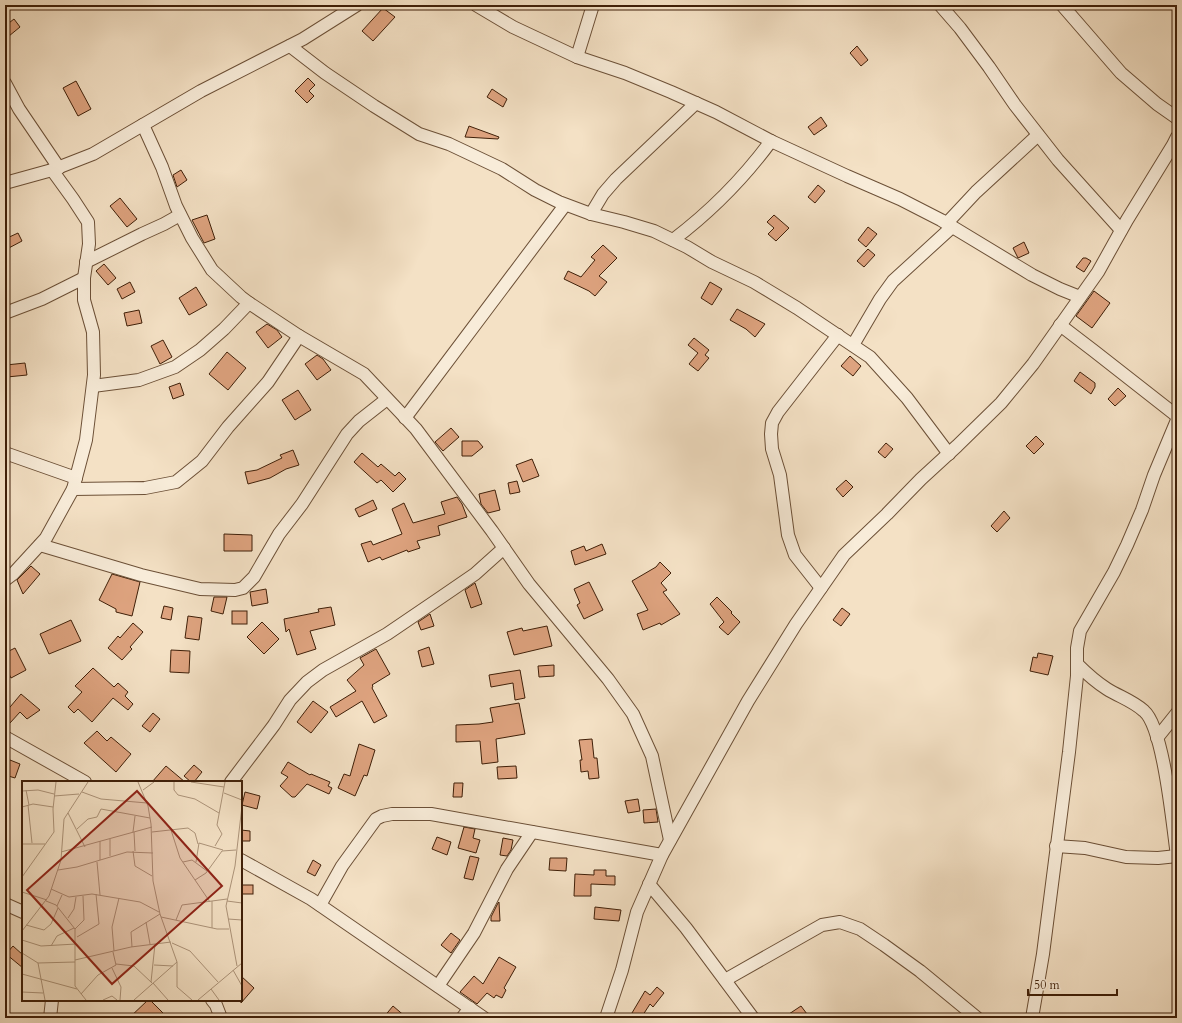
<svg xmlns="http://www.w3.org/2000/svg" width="1182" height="1023" font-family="Cardo,serif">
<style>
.building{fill:#dea37f;stroke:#3f1f08}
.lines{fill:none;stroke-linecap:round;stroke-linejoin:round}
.street-casing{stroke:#6c5037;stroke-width:14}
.street{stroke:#f8ecd9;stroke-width:12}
.inset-road{fill:none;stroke:#ac9379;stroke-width:1}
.view{fill:#8f2418;fill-opacity:0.15;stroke:#8f2418;stroke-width:2}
.inset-edge{fill:none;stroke:#3f1f08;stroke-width:2}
</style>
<rect width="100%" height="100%" fill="#f4e1c5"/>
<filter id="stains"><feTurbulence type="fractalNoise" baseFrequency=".005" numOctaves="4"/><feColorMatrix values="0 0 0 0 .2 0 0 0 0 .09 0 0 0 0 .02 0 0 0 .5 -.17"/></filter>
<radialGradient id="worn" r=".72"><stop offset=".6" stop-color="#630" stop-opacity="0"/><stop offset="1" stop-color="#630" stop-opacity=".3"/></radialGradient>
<g class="building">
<polygon points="383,8 395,17 373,41 362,31"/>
<polygon points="14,19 20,27 9,36 5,31 5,26"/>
<polygon points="857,46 868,60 861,66 850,53"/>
<polygon points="308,78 315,85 309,91 314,96 307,103 295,91"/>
<polygon points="76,81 91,109 78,116 63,88"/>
<polygon points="492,89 507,99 503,107 487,97"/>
<polygon points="821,117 827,126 814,135 808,127"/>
<polygon points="469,126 499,137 498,139 465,137"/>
<polygon points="181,170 187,180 177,187 173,175"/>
<polygon points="818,185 825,191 815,203 808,197"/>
<polygon points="120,198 137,219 127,227 110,206"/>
<polygon points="207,215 215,239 204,243 192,220"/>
<polygon points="774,215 789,228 776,241 768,234 774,228 767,222"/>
<polygon points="868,227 877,234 866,247 858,240"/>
<polygon points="18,233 22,241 5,250 5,239"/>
<polygon points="1024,242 1029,253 1018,258 1013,248"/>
<polygon points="603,245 617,258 599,276 607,282 595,296 589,291 564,279 568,271 581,277 595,260 591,257"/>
<polygon points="868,249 875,255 864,267 857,261"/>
<polygon points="1083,258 1086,258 1091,261 1084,272 1076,267"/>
<polygon points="104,264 116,278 108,285 96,271"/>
<polygon points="130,282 135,292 122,299 117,289"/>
<polygon points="710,282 722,289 712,305 701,298"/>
<polygon points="196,287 207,305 189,315 179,298"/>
<polygon points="1094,291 1110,303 1092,328 1076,316"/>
<polygon points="737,309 765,324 755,337 746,329 730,320"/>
<polygon points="139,310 142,323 127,326 124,313"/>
<polygon points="267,324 277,330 282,337 268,348 256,332"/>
<polygon points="694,338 709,350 705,355 709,358 698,371 689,364 698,353 688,345"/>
<polygon points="163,340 172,357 160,364 151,346"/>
<polygon points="227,352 246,368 228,390 209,374"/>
<polygon points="317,355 323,359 331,370 317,380 305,364"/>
<polygon points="850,356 861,366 853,376 841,366"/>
<polygon points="25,363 27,375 7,377 6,365"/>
<polygon points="1080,372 1095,383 1095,387 1091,394 1074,381"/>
<polygon points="180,383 184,395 173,399 169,387"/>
<polygon points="1118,388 1126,396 1115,406 1108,399"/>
<polygon points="298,390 311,410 295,420 282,400"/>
<polygon points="451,428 459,437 443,451 435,442"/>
<polygon points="1036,436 1044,444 1034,454 1026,446"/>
<polygon points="462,441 478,441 483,447 472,456 462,456"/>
<polygon points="886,443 893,449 885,458 878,452"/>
<polygon points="293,450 299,465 286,469 270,478 248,484 245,472 257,470 282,458 280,455"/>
<polygon points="362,453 378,467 381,464 395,476 399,472 406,479 393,492 381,480 377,483 354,462"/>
<polygon points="532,459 539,476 523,482 516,465"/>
<polygon points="846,480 853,487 843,497 836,489"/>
<polygon points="517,481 520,492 510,494 508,483"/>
<polygon points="495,490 500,510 488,513 481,504 479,494"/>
<polygon points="457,497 462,504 467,517 438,526 440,535 417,541 420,548 408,552 407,550 382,560 380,557 368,562 361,544 371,541 373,545 402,534 392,509 404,503 413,523 445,514 441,502"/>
<polygon points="373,500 377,509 359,517 355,509"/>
<polygon points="1004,511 1010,518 997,532 991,526"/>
<polygon points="224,534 252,535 252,551 224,551"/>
<polygon points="602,544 606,554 575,565 571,551 584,546 586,551"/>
<polygon points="660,562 671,573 661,583 667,590 663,592 680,614 661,625 660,623 643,630 637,614 648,610 632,581 656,567"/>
<polygon points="31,566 40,574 23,594 17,580"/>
<polygon points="112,574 140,582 132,616 116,612 116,609 99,600"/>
<polygon points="589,582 603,610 584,619 577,605 580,603 574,589"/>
<polygon points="475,583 482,604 471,608 465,590"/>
<polygon points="266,589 268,603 252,606 250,592"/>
<polygon points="214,597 227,597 223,614 211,611"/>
<polygon points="717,597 732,612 731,613 740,622 728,635 719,627 724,622 710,604"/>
<polygon points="164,606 173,608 171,620 161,618"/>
<polygon points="331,607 335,625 310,631 316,649 297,655 289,629 286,632 284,619 319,612 318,609"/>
<polygon points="842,608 850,614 841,626 833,620"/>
<rect x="232" y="611" width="15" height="13"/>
<polygon points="430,614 434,626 421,630 418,622"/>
<polygon points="188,616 202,618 199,640 185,638"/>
<polygon points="71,620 81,641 49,654 40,634"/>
<polygon points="262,622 279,639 264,654 247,637"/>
<polygon points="133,623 143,632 130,647 132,649 122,660 108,648 118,636 120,638"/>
<polygon points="547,626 552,646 514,655 507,632 522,628 523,631"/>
<polygon points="429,647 434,664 422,667 418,651"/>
<polygon points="15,648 26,670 11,678 5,666 5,653"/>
<polygon points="376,649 390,674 372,685 373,686 372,688 387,716 374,723 362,701 336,717 330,707 356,691 347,680 364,665 360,658"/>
<polygon points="171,650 190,651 189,673 170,672"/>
<polygon points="1038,653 1053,656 1048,675 1030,671 1033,657 1037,658"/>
<polygon points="554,665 554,676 539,677 538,666"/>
<polygon points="93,668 114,687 118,683 128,692 125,696 133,704 128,710 113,698 92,722 78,709 74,713 68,707 82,692 75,686"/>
<polygon points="520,670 525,698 515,700 513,683 491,687 489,675"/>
<polygon points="21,694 40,710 27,719 20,712 10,723 5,719 5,713"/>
<polygon points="313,701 328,712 311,733 297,722"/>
<polygon points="519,703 525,734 496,739 498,762 482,764 480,741 456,742 456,725 479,724 493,722 490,708"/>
<polygon points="153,713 160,719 150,732 142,726"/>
<polygon points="97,731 107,741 111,737 131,754 116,772 84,743"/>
<polygon points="592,739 594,758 597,758 599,778 589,779 588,771 581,772 580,760 582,760 579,740"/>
<polygon points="359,744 375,750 367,776 364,775 355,796 338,788 344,774 350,776"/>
<polygon points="10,760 20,764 15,778 5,775"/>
<polygon points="288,762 310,775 311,774 330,782 328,786 332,788 329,794 307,784 295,797 292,797 280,786 288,777 281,773"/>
<polygon points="194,765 202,772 194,782 191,782 184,776"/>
<polygon points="166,766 185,782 152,782"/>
<polygon points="516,766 517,778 498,779 497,767"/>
<polygon points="454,783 463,783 462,797 453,797"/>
<polygon points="245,792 260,796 257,809 242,805"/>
<polygon points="638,799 640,811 628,813 625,801"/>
<polygon points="656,809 658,822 644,823 643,810"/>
<polygon points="464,827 475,829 473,838 480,840 476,853 458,848"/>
<polygon points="241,830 250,831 250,841 241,841"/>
<polygon points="437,837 451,842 447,855 432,849"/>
<polygon points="503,838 513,840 511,850 507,856 500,855"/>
<polygon points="470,856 479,858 473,880 464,878"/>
<polygon points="550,858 567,858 566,871 549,870"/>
<polygon points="313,860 321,865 315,876 307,872"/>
<polygon points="594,870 606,870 606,876 615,876 615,885 591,884 591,896 574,896 575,874 594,875"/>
<rect x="241" y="885" width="12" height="9"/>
<polygon points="499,902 500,921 491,921 491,917 498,903"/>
<polygon points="595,907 621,910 619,921 594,919"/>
<polygon points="451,933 460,940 451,953 441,945"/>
<polygon points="13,946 23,955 23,968 6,954"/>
<polygon points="499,957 516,967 504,988 506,990 502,998 496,995 494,998 487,993 477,1004 460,992 474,976 483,984"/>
<polygon points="241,976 254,988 241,1003"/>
<polygon points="657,987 664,993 653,1007 650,1004 641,1018 629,1018 645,991 650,995"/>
<polygon points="148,1000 150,1000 168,1018 129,1018"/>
<polygon points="393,1006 407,1018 383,1018"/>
<polygon points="801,1006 807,1014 801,1018 783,1018"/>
</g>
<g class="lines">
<defs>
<g id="street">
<polyline points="476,5 513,27 577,57 625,73 671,92 716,112 771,141 847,176 900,199 941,220 1032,275 1060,289 1080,297"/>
<polyline points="940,5 960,28 989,67 1015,105 1058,160 1121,230"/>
<polyline points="1062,5 1121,73 1157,104 1177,118"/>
<polyline points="290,46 325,73 374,106 419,134 449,144 502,169 535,190 559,202 591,214 624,222 654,231 687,247 712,262 754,282 797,308 870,357 907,398 949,454"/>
<polyline points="577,57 593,5"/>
<polyline points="5,83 19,109 59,168"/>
<polyline points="143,125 162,167 176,206 192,238 212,270 241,297 249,303 299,336 364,374 416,429 492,531 529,584 608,679 633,714 652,756 670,840"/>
<polyline points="5,183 52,170 93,154 201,91 303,39 357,5"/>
<polyline points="591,214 603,194 616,179 696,103"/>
<polyline points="947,223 976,192 1038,135"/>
<path d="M673,240C710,212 743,179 771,141"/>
<polyline points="86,262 142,234 164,224 180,215"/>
<polyline points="5,313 42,299 84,278"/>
<polyline points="1060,325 1094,351 1177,416"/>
<polyline points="853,345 880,299 893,281 952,227"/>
<polyline points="93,386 139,380 175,367 200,350 224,329 249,303"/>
<polyline points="405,418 565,205"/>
<polyline points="5,453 76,478"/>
<polyline points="73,489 145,488 176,482 202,461 228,427 268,382 299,336"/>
<polyline points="40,545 141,575 200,589 235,590 243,588 254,577 279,534 302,504 347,434 359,421 387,399"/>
<polyline points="5,580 13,574 46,538 73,489 86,440 94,375 93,332 84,300 84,278 89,244 88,222 73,199 52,170"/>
<polyline points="821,588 795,555 788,535 780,475 772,449 771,434 772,423 778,412 838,335"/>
<path d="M1077,664C1086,673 1096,682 1107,689C1120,697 1133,701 1144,711C1164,728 1173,828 1177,856"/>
<polyline points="5,737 85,782"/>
<polyline points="1157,738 1177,713"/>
<polyline points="231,782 274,725 290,700 307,682 323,670 387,634 440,598 475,574 504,548"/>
<polyline points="1056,846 1085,848 1126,857 1158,858 1177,856"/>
<polyline points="241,860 311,899 484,1018"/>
<polyline points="649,884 686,928 753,1018"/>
<polyline points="5,904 23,912"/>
<polyline points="320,905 342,866 376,819 382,816 392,814 431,814 662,855"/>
<polyline points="725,980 822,925 840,922 860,929 884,945 920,971 977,1018"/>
<polyline points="438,986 474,933 507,869 532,832"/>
<polyline points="212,1000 216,1005 221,1018"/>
<polyline points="50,1018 52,1000"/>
<polyline points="462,1018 470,1008"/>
<polyline points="606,1018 622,970 637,912 662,855 748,701 796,624 844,555 887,514 921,479 957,446 1001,403 1033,364 1098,272 1127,220 1173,145 1177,137"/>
<polyline points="1032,1018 1043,954 1069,752 1077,676 1077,648 1080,631 1114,572 1127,545 1142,510 1154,475 1177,420"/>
</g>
</defs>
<use href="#street" class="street-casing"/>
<use href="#street" class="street"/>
</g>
<g transform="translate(22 781)">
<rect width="220" height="220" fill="#f4e1c5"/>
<path class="inset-road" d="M116,1L126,25L129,43L131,100L138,133L155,181V206L170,219M152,1V9L156,14L173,18L197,32M169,1L202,6M4,9L7,24M121,9L132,1M0,10L16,9L32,13M60,11L79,18L125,22M202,12L220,19M32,15L57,13M6,24L10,62M0,26L11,23L31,26M46,32L63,66M55,48L66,38L75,36L79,28L128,37M149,49L158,77L188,121M111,51L113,35M112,51L113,70M130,51L166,47L173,52L176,63M0,63H23M193,65L200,53L195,44L203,1M111,70L113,85L130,95M39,71L130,46M88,75V58M78,79V60M75,81L78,114M161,81L170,79L185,90M174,81L177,62L201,69M36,89L55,86L105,71L131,72M0,96L32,51L31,28L34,1M173,99L184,92L200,70L214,69M29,108L47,116L70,113L118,121L137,131M0,111L25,119M24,120L34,124L53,148V205L64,219M190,120V147M205,120L220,122M35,125L40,114M139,136L195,148H207M46,137L52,128L54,116M206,138L220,139M154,139L160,124L205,118M124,141L128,163M4,144L22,149L29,143L36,127M53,148L62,139L61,115M0,150L27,115L39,79L42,38L66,1M55,156L77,143L74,113M0,159L19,165L54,163M150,162L168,170L196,201M29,165L35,155L52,147M110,166L109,151L138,133M92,170L90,146L97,117M0,172L16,182L23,219M53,179L109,166L149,161M16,182L53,181M94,183L112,185L130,202M132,184L151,185M215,185L204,125L213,85L220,25M90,187L99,206L98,219M211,189L220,205M0,193L55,208M129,201L133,163M131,202L146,219M189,208L197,219M0,211L21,212M59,213L76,194L94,184L91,171M81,219L90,215L95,219M112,219L155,181M176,219L220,182"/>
<path class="view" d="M115,10L200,105L90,203L5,109Z"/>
<rect width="220" height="220" class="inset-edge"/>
</g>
<rect width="1182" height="1023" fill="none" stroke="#f4e1c5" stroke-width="20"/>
<rect x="6" y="6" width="1170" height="1011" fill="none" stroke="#3f1f08" stroke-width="2"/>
<rect x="10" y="10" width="1162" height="1003" fill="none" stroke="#3f1f08"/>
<path d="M1028 989v6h89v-6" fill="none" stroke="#3f1f08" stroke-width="2"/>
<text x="1034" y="989" font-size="12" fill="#3f1f08" stroke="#f8ecd9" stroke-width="3" paint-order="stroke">50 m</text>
<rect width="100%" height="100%" filter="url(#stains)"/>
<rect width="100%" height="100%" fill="url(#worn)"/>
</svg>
